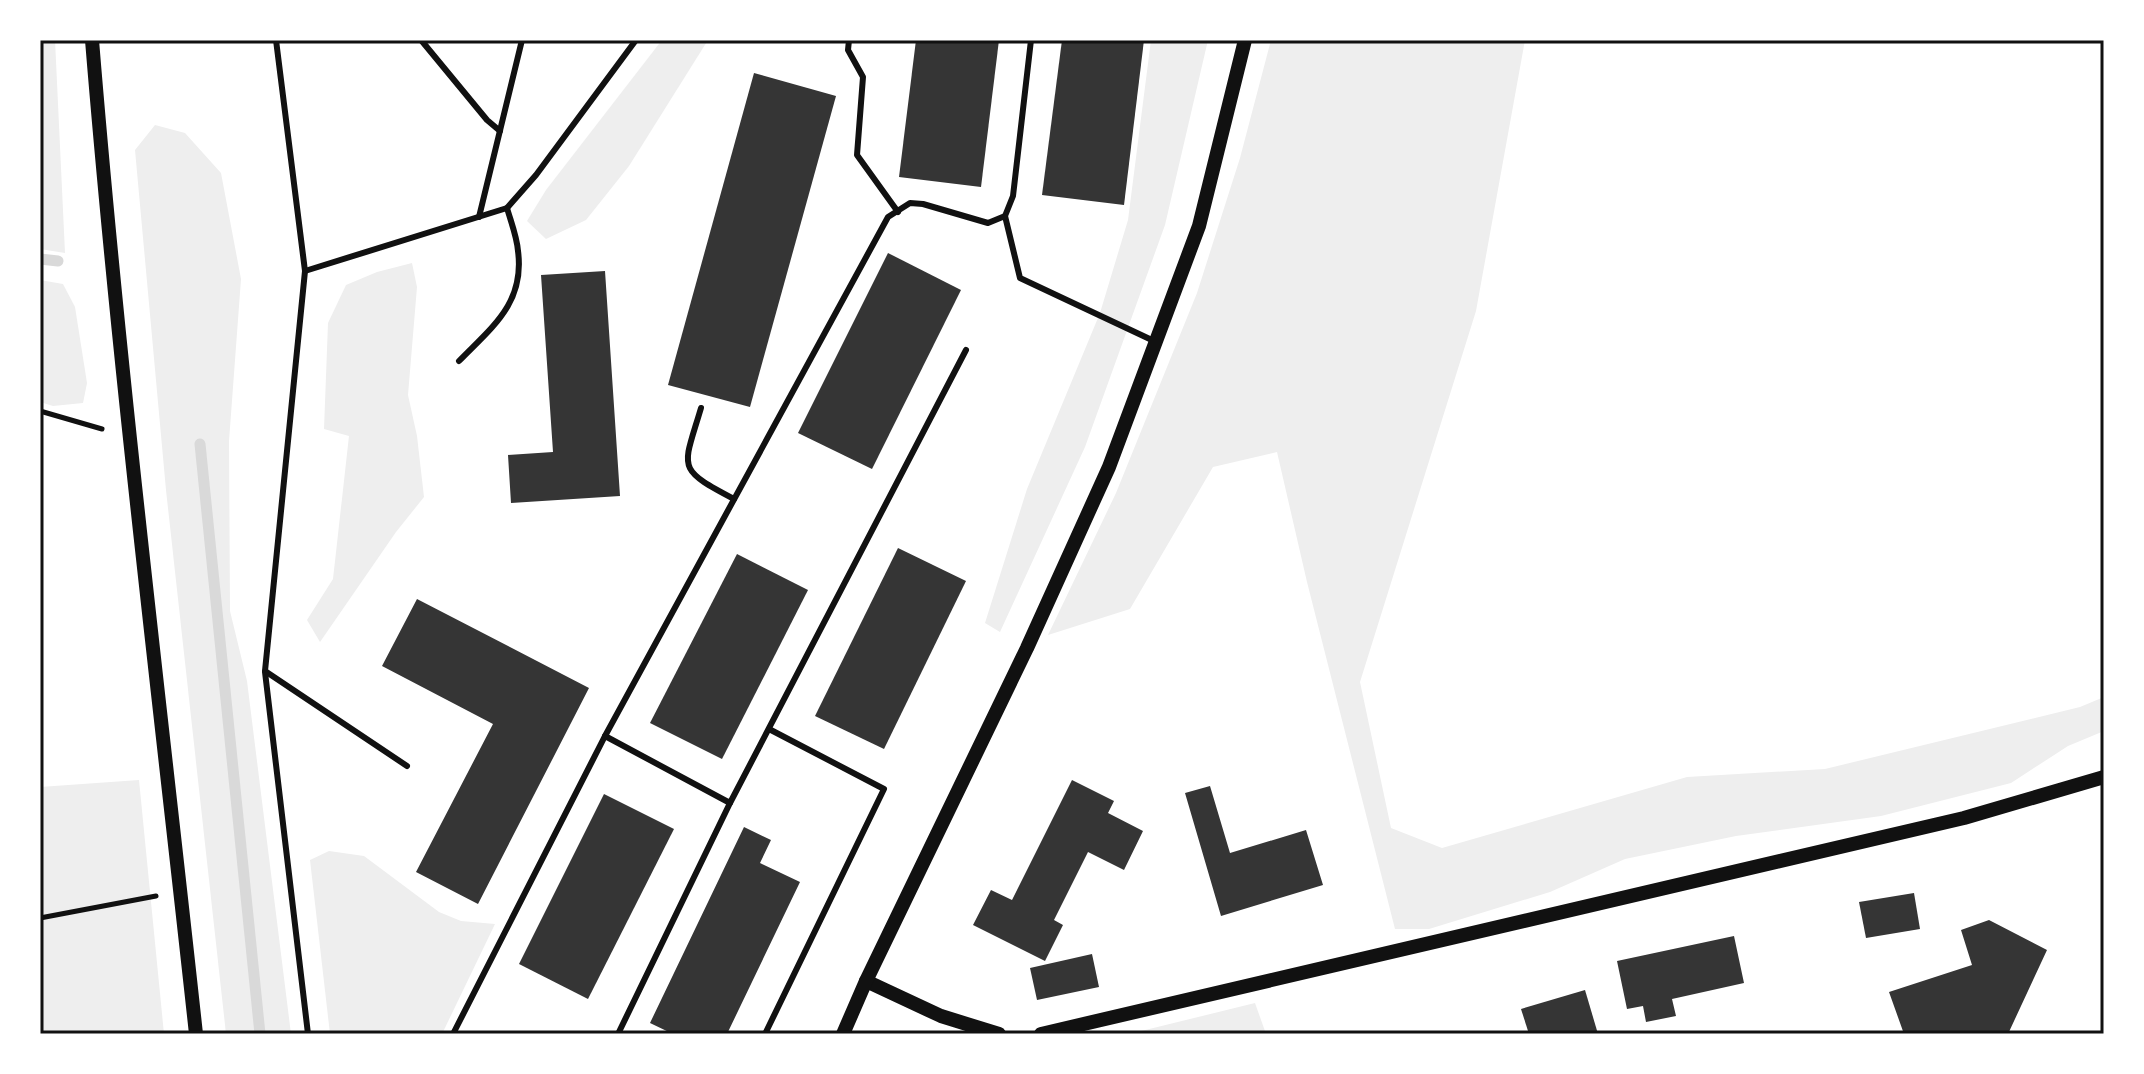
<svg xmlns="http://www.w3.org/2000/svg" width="2144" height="1074" font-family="'Golos Text',sans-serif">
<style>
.green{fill:#eee}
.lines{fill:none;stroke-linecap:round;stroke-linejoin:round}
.stream{stroke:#d9d9d9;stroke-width:11}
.building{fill:#353535}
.path{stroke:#111;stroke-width:5}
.service{stroke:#111;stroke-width:6}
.tertiary{stroke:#111;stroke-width:14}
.neatline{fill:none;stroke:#111;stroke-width:3}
</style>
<rect width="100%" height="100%" fill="#fff"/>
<g class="green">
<polygon points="40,40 55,40 65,253 40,249"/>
<polygon points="662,40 708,40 629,166 586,220 546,239 527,221 546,190"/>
<polygon points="1151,40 1208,40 1165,225 1085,447 1000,632 985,623 1027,489 1100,313 1128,220"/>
<polygon points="1271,40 1525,40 1476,311 1360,682 1391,828 1442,848 1687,777 1825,769 2080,707 2104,697 2104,731 2068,746 2011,783 1881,816 1736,836 1625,859 1550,892 1429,929 1395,929 1307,582 1277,452 1213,467 1130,609 1048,635 1116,493 1197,293 1240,158"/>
<polygon points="155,125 185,133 221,173 241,279 229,441 230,611 247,681 291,1034 226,1034 166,490 135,150"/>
<polygon points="412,263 417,287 408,395 417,436 424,497 396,532 320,642 307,620 333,579 349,436 324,429 328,323 346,285 377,272"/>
<polygon points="40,280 63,284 75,307 87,383 83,403 53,406 40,402"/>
<polygon points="139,780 164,1034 40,1034 40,787"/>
<polygon points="329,851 364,856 439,912 461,921 495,924 442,1034 330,1034 310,860"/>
<polygon points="1255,1003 1266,1034 1129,1034"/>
</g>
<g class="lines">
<g class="stream">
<polyline points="40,259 58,261"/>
<polyline points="200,444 260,1034"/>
</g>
</g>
<g class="building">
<polygon points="916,40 999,40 981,187 899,177"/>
<polygon points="1062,40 1144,40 1124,205 1042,195"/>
<polygon points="754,73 836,96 750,407 668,385"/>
<polygon points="888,253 961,290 872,469 798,433"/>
<polygon points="605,271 620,496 511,503 508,455 553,452 541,275"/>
<polygon points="898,548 966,581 884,749 815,716"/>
<polygon points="737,554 808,590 722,759 650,723"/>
<polygon points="417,599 589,688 478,904 416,872 493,724 382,666"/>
<polygon points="1072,780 1114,801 1108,813 1143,831 1124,870 1088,852 1054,920 1063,925 1045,961 973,925 991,890 1012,900"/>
<polygon points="1210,786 1230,853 1306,830 1323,885 1221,916 1185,793"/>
<polygon points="604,794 674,829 588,999 519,964"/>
<polygon points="744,827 771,840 760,863 800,882 727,1034 673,1034 650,1023"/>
<polygon points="1914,893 1920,929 1866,938 1859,902"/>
<polygon points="1989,920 2047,950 2008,1034 1904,1034 1889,992 1972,965 1961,930"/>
<polygon points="1734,936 1744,983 1672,999 1676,1016 1646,1022 1643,1006 1627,1009 1617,961"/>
<polygon points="1092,954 1099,987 1037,1000 1030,968"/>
<polygon points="1585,990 1598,1034 1529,1034 1521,1009"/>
</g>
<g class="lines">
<g class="path">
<polyline points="40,411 102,429"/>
<polyline points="40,918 156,896"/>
</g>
<g class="service">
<polyline points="276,40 305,271 265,671 407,766"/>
<polyline points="421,40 487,120 500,131"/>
<polyline points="849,40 848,50 863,77 857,155 898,212"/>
<polyline points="1005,216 1020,278 1154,341"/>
<polyline points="479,217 522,40"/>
<polyline points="305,271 507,208 536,175 636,40"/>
<path d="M459,361C492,327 525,303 518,251C517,237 511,222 507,208"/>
<path d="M701,408C683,469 675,468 734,499"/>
<polyline points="265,672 308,1034"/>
<polyline points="605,736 730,803 966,350"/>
<polyline points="453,1034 605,736 888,217 910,203 923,204 988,223 1005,216 1013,196 1031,40"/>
<polyline points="618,1034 730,803"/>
<polyline points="765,1034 884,789 769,729"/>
</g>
<g class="tertiary">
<path d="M92,40C119,372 160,703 196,1034"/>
<polyline points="866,981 941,1016 999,1034"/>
<polyline points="843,1034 866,981 1027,648 1109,467 1199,226 1245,40"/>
<polyline points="1041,1034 1964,818 2104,777"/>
</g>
</g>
<rect width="2144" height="1074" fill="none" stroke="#ffffff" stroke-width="84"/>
<rect x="42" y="42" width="2060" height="990" class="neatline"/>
</svg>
